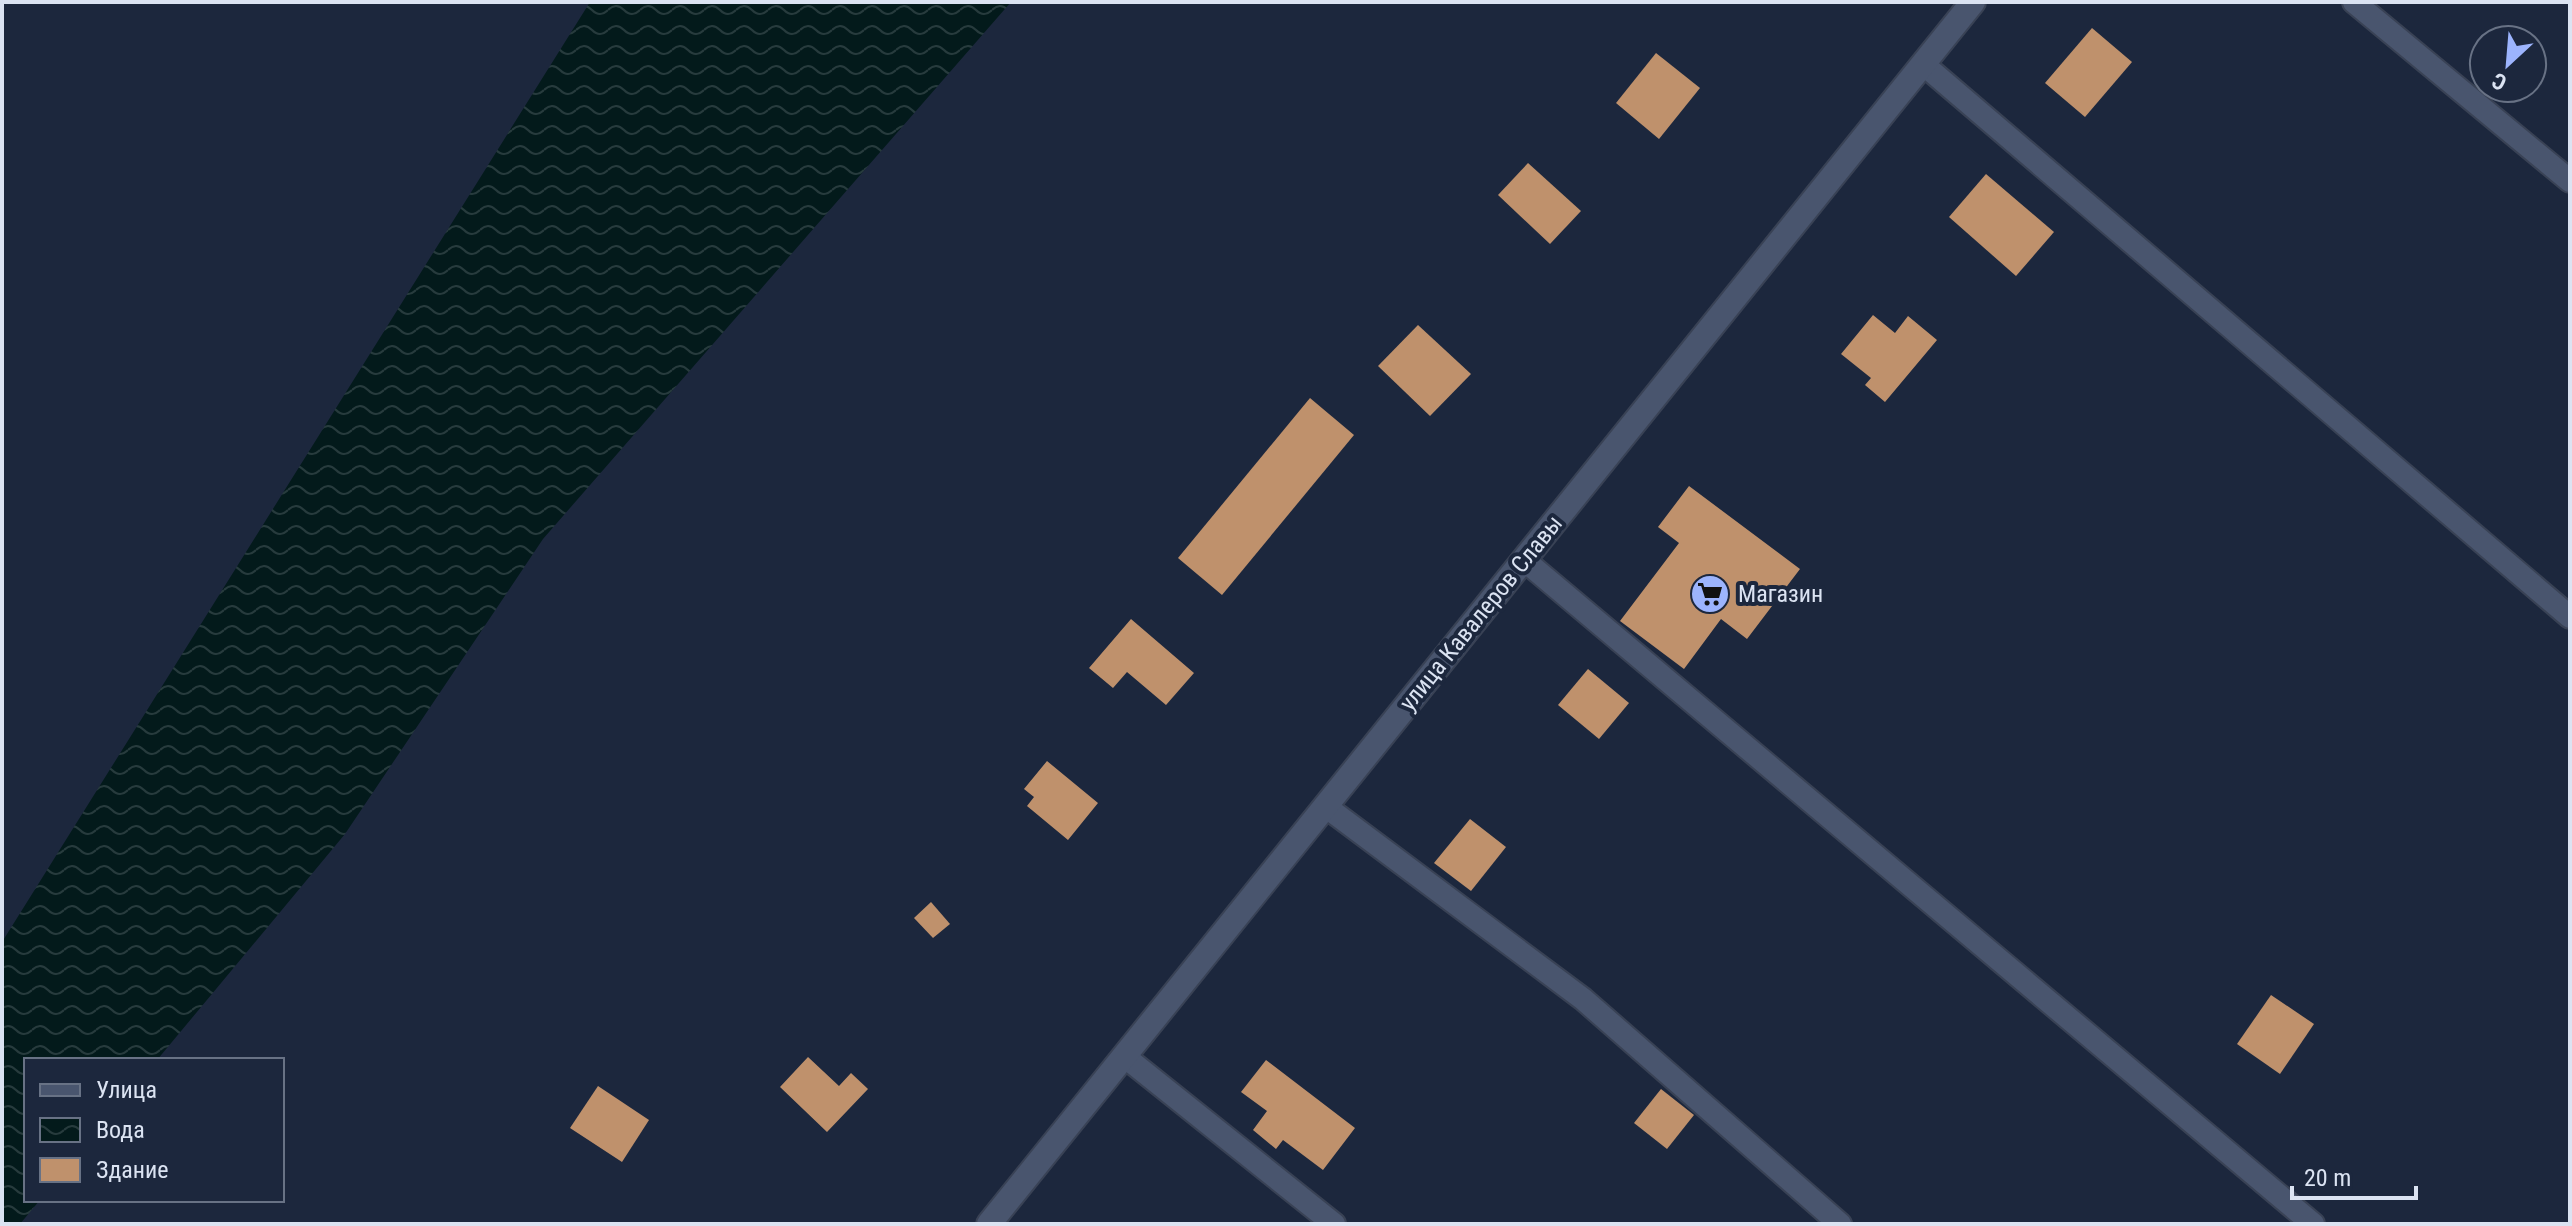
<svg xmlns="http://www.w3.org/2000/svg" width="2572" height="1226" font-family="'Roboto Condensed',sans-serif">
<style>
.water{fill:url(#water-waves)}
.building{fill:#bf916c}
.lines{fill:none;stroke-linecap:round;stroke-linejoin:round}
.lane-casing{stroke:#394255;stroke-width:26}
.street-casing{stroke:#394255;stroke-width:28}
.lane{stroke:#49556e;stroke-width:22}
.street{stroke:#49556e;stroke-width:24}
.labels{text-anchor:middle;stroke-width:8;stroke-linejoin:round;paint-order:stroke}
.poi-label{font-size:24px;fill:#dbe3f2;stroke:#1c273d;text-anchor:start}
.street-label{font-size:24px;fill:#dbe3f2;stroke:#1c273d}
</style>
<defs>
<pattern id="water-waves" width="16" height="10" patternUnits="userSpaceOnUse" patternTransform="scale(2)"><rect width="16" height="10" fill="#031a1b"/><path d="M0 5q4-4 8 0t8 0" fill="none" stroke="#273b3d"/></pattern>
</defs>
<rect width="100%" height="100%" fill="#1c273d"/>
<polygon class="water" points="590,2 1011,2 543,539 345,834 157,1060 26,1060 26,1200 40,1200 20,1224 2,1224 2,942"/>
<g class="building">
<polygon points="2092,28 2132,62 2085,117 2045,83"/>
<polygon points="1656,53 1700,88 1659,139 1616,103"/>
<polygon points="1528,163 1581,211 1550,244 1498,195"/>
<polygon points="1986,174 2054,232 2016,276 1949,217"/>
<polygon points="1873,315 1895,333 1908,316 1937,340 1885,402 1865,385 1871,378 1841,354"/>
<polygon points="1418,325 1471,374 1430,416 1378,366"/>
<polygon points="1310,398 1354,435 1222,595 1178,558"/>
<polygon points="1689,486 1800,569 1747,639 1721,619 1684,669 1620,621 1679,543 1658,527"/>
<polygon points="1131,619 1194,673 1166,705 1127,672 1113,688 1089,668"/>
<polygon points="1588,669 1629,703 1599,739 1558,705"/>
<polygon points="1047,761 1098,803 1068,840 1027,806 1034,797 1024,789"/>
<polygon points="1470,819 1506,847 1471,891 1434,863"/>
<polygon points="931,902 950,924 933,938 914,918"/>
<polygon points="2271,995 2314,1024 2280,1074 2237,1044"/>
<polygon points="808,1057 839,1086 851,1073 868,1089 827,1132 780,1087"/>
<polygon points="1266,1060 1355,1128 1323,1170 1283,1140 1276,1149 1253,1130 1267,1111 1241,1092"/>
<polygon points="598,1086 649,1120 622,1162 570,1128"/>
<polygon points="1661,1089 1694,1115 1667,1149 1634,1123"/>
</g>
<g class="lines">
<defs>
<g id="lane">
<polyline points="2354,2 2570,181"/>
<polyline points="1923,64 2570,617"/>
<polyline points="1524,560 2313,1224"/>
<polyline points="1325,806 1583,999 1840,1224"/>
<polyline points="1124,1056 1334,1224"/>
</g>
<polyline id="street" points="989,1224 1973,2"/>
</defs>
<use href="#lane" class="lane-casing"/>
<use href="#street" class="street-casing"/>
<use href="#lane" class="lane"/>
<use href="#street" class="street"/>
</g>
<defs>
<symbol id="supermarket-disc" viewBox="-11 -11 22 22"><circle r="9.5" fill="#9cb4fd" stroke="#1c273d"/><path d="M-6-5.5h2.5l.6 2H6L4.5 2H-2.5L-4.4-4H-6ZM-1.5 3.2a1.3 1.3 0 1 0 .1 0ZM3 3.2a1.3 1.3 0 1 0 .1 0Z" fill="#111"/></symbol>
</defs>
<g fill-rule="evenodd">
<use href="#supermarket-disc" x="1688" y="572" width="44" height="44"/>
</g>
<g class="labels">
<g class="poi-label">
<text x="1738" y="602">Магазин</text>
</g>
<g class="street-label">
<text transform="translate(1481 613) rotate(-51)" y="8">улица Кавалеров Славы</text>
</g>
</g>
<rect width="2572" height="1226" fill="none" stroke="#dbe3f2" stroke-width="8"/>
<rect x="24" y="1058" width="260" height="144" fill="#1c273d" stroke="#687285" stroke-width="2"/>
<rect x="40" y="1084" width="40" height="12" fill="#49556e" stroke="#687285" stroke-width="2"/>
<text x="96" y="1098" font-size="24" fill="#dbe3f2">Улица</text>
<rect x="40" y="1118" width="40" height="24" fill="url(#water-waves)" stroke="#687285" stroke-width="2"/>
<text x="96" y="1138" font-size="24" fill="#dbe3f2">Вода</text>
<rect x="40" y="1158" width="40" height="24" fill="#bf916c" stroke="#687285" stroke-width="2"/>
<text x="96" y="1178" font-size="24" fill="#dbe3f2">Здание</text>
<g transform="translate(2508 64) rotate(206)"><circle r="38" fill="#1c273d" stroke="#687285" stroke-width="2"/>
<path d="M0-6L14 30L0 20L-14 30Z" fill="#9cb4fd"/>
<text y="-12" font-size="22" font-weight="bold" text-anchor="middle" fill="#dbe3f2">С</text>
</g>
<path d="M2292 1186v12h124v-12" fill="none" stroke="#dbe3f2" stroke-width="4"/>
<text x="2304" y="1186" font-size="24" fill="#dbe3f2" stroke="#1c273d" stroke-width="6" paint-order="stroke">20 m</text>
</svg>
